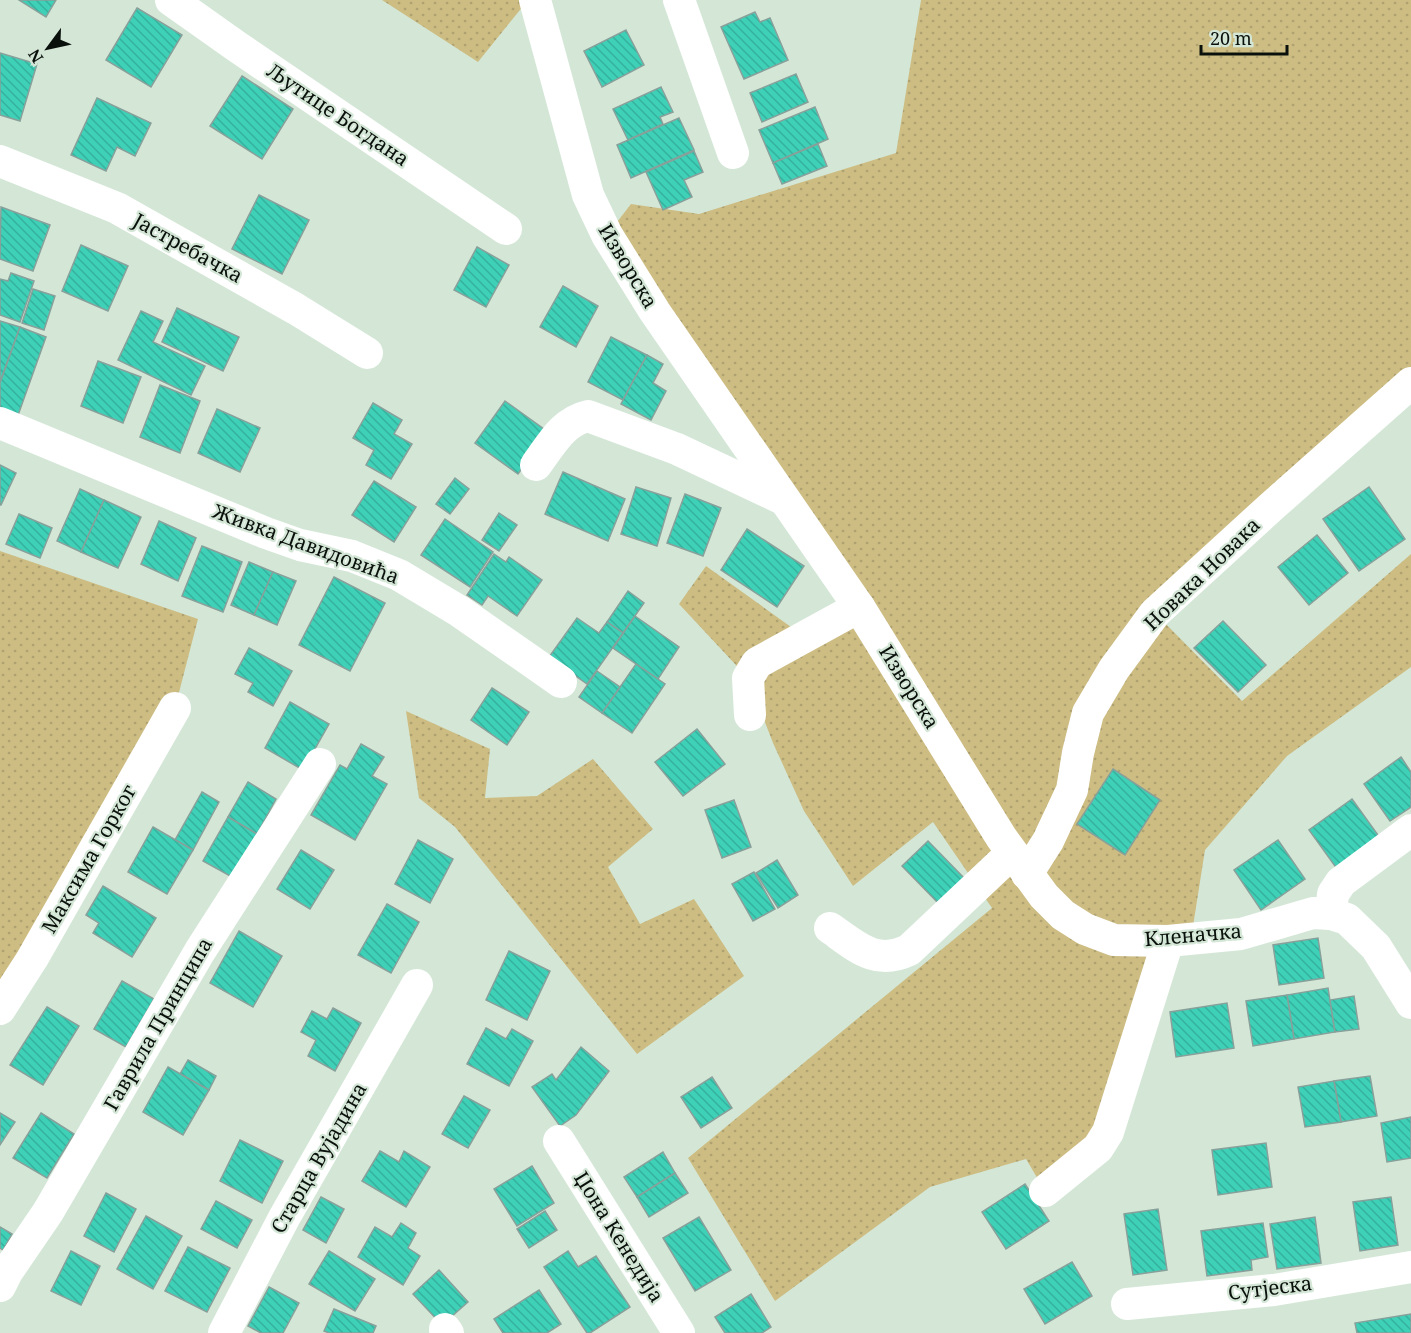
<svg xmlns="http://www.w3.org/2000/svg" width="1411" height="1333" font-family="'Noto Serif',serif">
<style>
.grass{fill:url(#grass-dots)}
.building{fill:url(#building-back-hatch);stroke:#88a09a;stroke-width:1.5}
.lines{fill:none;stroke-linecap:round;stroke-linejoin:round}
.minor{stroke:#fff;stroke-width:32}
.labels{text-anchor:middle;stroke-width:4.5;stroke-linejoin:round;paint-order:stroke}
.street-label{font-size:20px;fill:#0a100b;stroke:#d4e7d7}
</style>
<defs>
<pattern id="grass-dots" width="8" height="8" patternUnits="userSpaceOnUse" patternTransform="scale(1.5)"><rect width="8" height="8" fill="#cdbd83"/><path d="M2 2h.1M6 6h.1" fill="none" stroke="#afa170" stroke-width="1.8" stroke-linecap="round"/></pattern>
<pattern id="building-back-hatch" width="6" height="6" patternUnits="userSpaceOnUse" patternTransform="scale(1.5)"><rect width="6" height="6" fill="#3ed1b8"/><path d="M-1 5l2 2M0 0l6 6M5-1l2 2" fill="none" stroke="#35b29d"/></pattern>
</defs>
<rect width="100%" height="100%" fill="#d4e7d7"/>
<g class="grass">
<polygon points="382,0 528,0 478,62"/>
<polygon points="921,0 1411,0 1411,390 1155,613 1242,701 1411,554 1411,667 1287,756 1205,850 1191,939 1168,941 1108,1132 1045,1191 1026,1159 930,1187 775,1301 688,1158 992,908 933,822 853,886 804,811 773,743 748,678 679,604 706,566 805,637 859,607 607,235 631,204 699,214 896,153"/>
<polygon points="0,551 198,619 175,708 0,1012"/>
<polygon points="406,711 490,749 485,798 537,796 593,759 653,829 608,867 640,924 694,899 744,976 637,1054 455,827 419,798"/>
</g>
<g class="building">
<polygon points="19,0 56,0 46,17"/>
<polygon points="137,8 182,35 151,87 106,60"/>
<polygon points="755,12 760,22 770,18 788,60 744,79 721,27"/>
<polygon points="626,30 644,65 602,87 584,51"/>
<polygon points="0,53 37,64 20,121 0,115"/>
<polygon points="796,74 808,102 762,122 750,93"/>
<polygon points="242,76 293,109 262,159 210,126"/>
<polygon points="661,87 673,112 660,117 663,124 628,140 613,109"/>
<polygon points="97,98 151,123 135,156 117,147 106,171 71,155"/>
<polygon points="815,107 828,139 773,163 759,130"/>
<polygon points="679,118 694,150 631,178 617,145"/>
<polygon points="818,144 827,166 782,184 773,163"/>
<polygon points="694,151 703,172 684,180 692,197 663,210 646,172"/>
<polygon points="259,195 309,220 282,274 232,249"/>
<polygon points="1,207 50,225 33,271 0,259"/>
<polygon points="81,245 128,266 108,311 62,291"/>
<polygon points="477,247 509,265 486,307 454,290"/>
<polygon points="11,273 34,281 20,322 0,315 0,279 8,281"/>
<polygon points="563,286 598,306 576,347 540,327"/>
<polygon points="33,289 55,296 44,330 22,323"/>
<polygon points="177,308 239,337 223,371 162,342"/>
<polygon points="141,311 163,321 153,342 205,366 191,395 118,360"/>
<polygon points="0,321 20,327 0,382"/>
<polygon points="20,327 46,337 17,418 0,412 0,383"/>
<polygon points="611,337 647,355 623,400 588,382"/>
<polygon points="647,355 663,364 653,383 666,391 651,420 621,404"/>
<polygon points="98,361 141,377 123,423 81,406"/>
<polygon points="160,385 200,401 180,453 140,437"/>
<polygon points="505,401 548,432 518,474 475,443"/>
<polygon points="373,403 402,420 394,434 412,444 391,479 366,465 374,450 353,438"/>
<polygon points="217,409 260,428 240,472 198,453"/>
<polygon points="0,465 16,473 1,505 0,505"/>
<polygon points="563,472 625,499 608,541 545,514"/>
<polygon points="455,478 469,489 450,514 436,504"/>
<polygon points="374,481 416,507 394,542 352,515"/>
<polygon points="636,487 671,498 657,546 621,534"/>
<polygon points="1369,487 1405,539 1359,571 1323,519"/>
<polygon points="80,489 104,500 81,552 57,541"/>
<polygon points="685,494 721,508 703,556 667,543"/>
<polygon points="104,500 141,517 118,568 81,552"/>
<polygon points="499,513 517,525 499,551 482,540"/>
<polygon points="19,514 52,528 40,558 6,544"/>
<polygon points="445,519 493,552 470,587 421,555"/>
<polygon points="159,521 196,538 178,581 141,564"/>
<polygon points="747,529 804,566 777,607 721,570"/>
<polygon points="1317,535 1348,573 1309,605 1278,567"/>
<polygon points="202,546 242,562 223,612 182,596"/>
<polygon points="494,554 506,562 509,557 542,580 517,616 488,596 482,605 467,595"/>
<polygon points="249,562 273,572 254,615 231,605"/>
<polygon points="273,572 296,581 277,625 254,615"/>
<polygon points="334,577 385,603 350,671 299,645"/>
<polygon points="628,591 644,603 623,633 607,622"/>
<polygon points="635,616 679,647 658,679 613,648"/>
<polygon points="577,618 599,633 607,622 623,633 587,684 549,657"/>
<polygon points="1223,621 1266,665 1238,692 1194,648"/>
<polygon points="249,648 292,671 273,706 248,692 253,683 235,674"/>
<polygon points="636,664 665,684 632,733 602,713"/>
<polygon points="597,671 620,687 602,713 579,697"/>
<polygon points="492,688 529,712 507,745 471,720"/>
<polygon points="290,702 329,724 303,770 265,748"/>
<polygon points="697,729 725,764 683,796 655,762"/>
<polygon points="361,744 384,757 372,776 387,784 355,840 311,815 340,765 347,769"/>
<polygon points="1401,757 1411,772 1411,807 1390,821 1364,784"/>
<polygon points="1113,769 1160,800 1125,855 1077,824"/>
<polygon points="248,782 276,799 257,834 228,817"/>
<polygon points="202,792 219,802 193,850 175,840"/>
<polygon points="1352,799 1383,842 1340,873 1309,830"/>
<polygon points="734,800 751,847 722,858 705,810"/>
<polygon points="228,817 257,834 232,877 203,861"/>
<polygon points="153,827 193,850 167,894 128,872"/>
<polygon points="418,840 453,859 430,903 395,884"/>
<polygon points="1278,840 1305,879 1261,910 1234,870"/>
<polygon points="928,841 966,880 940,905 902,866"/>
<polygon points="301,850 334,870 310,909 277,889"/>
<polygon points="777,860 798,895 778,908 756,873"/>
<polygon points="754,872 775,909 753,921 732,884"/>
<polygon points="103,886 156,918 132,957 93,933 99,923 86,915"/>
<polygon points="387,904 419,922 391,973 358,955"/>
<polygon points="239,931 282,956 253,1007 210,983"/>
<polygon points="1318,938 1324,978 1279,985 1273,945"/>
<polygon points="509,951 550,971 527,1020 486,1000"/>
<polygon points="122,981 154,999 126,1047 94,1029"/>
<polygon points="1328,988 1335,1032 1294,1039 1287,995"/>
<polygon points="1287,995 1294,1039 1253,1046 1246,1001"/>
<polygon points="1354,996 1359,1029 1335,1032 1330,1000"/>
<polygon points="1227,1003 1234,1048 1176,1057 1170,1012"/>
<polygon points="47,1007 79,1026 43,1085 10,1065"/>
<polygon points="333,1008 361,1023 335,1071 308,1056 316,1040 301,1032 312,1011 327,1019"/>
<polygon points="486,1028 506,1039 512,1029 533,1041 509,1086 467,1064"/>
<polygon points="581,1047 609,1071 576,1115 560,1126 532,1087 552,1074 556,1080"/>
<polygon points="188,1060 216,1076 209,1090 180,1074"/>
<polygon points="168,1067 209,1090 183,1135 143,1112"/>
<polygon points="1370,1076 1377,1116 1341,1122 1334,1081"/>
<polygon points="712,1077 732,1108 701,1128 681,1097"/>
<polygon points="1334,1081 1341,1122 1305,1127 1298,1087"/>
<polygon points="464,1096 490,1110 468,1148 442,1134"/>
<polygon points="0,1113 15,1122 0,1145"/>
<polygon points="41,1113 74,1134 47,1178 13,1158"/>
<polygon points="1411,1117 1411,1158 1387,1162 1381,1123"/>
<polygon points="240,1140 283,1161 262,1203 220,1181"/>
<polygon points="1266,1143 1272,1187 1218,1195 1212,1150"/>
<polygon points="380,1151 399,1162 404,1151 430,1167 406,1207 362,1181"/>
<polygon points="663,1152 675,1173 637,1197 624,1177"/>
<polygon points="532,1166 554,1203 517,1226 494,1189"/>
<polygon points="675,1173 688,1193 649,1217 637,1197"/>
<polygon points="1025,1184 1049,1221 1006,1249 982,1212"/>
<polygon points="106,1193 136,1209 114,1252 84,1236"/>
<polygon points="321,1197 344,1209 326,1243 303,1230"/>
<polygon points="1391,1197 1398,1245 1360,1251 1353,1202"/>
<polygon points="216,1201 252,1220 237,1248 201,1229"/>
<polygon points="1158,1209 1167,1270 1133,1275 1124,1214"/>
<polygon points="545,1211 557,1230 529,1248 517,1229"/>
<polygon points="146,1216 182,1236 153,1289 117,1269"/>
<polygon points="699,1217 731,1270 695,1291 663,1238"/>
<polygon points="1315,1217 1321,1263 1277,1269 1270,1224"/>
<polygon points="401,1223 416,1233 408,1248 420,1256 403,1285 358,1257 375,1227 392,1237"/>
<polygon points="1263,1223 1268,1257 1251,1260 1252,1270 1207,1276 1201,1231"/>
<polygon points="0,1227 12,1234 3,1250 0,1248"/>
<polygon points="188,1247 230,1268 207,1312 165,1291"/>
<polygon points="71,1251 100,1266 81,1305 51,1291"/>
<polygon points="329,1251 375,1279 355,1311 309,1284"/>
<polygon points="568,1251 578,1267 596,1256 630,1307 590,1333 587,1333 544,1267"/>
<polygon points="1072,1262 1092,1296 1045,1324 1024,1289"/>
<polygon points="439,1270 468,1302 442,1325 413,1294"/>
<polygon points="269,1287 299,1303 283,1333 261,1333 248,1326"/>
<polygon points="539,1290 561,1324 547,1333 503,1333 494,1319"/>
<polygon points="751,1294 771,1327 762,1333 725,1333 715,1317"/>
<polygon points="334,1309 376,1326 373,1333 329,1333 324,1331"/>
<polygon points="1411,1314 1411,1333 1357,1333 1355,1323"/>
</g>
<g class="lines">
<g class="minor">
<polyline points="171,0 236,46 506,229"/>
<polyline points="535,0 588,195 607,235 655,312 859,607 1001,837 1044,896 1063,915 1085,929 1114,940 1168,941 1241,934 1313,913 1331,914 1347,919 1376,947 1411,1003"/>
<polyline points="679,0 733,153"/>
<polyline points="0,161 117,208 296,309 367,353"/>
<polyline points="0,423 266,533 300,545 352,556 399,575 459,611 561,682"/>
<path d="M536,465C551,445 562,422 588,416L677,449L783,499"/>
<polyline points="750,715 748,678 757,663 859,607"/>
<polyline points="1027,874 1048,841 1072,790 1078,753 1088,713 1114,669 1155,613 1271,507 1411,383"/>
<polyline points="1331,914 1333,894 1341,882 1411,830"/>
<path d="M830,928C857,947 876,966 909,950L1012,853"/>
<polyline points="0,1009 32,959 175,708"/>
<polyline points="559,1141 679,1333"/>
<polyline points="1045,1191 1098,1148 1108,1132 1168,941"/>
<polyline points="0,1286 7,1272 48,1212 200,951 320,764"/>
<polyline points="1127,1304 1274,1290 1411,1267"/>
<polyline points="445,1329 448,1333"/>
<polyline points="224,1333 284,1218 417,985"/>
</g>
</g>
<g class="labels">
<g class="street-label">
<text transform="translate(338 115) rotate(34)" y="7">Љутице Богдана</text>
<text transform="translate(188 248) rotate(29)" y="7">Јастребачка</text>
<text transform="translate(628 266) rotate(59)" y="7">Изворска</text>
<text transform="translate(306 544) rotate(20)" y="7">Живка Давидовића</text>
<text transform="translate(1202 574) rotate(-44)" y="7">Новака Новака</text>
<text transform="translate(909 687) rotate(58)" y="7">Изворска</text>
<text transform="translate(89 859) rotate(-60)" y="7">Максима Горког</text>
<text transform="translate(1193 935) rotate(-5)" y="7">Кленачка</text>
<text transform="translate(158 1024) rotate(-60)" y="7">Гаврила Принципа</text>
<text transform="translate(319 1158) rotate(-60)" y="7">Старца Вујадина</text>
<text transform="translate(619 1237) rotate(58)" y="7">Џона Кенедија</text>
<text transform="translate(1270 1288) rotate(-7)" y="7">Сутјеска</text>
</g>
</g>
<g transform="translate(48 48) rotate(237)" stroke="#d4e7d7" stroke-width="4.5" paint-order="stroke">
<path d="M0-4.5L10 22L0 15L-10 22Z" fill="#0a100b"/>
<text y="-9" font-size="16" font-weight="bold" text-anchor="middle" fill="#0a100b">N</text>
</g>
<path d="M1201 45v9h86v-9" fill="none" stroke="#0a100b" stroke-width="3"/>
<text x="1210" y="45" font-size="18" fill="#0a100b" stroke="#d4e7d7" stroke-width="4.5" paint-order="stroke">20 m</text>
</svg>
